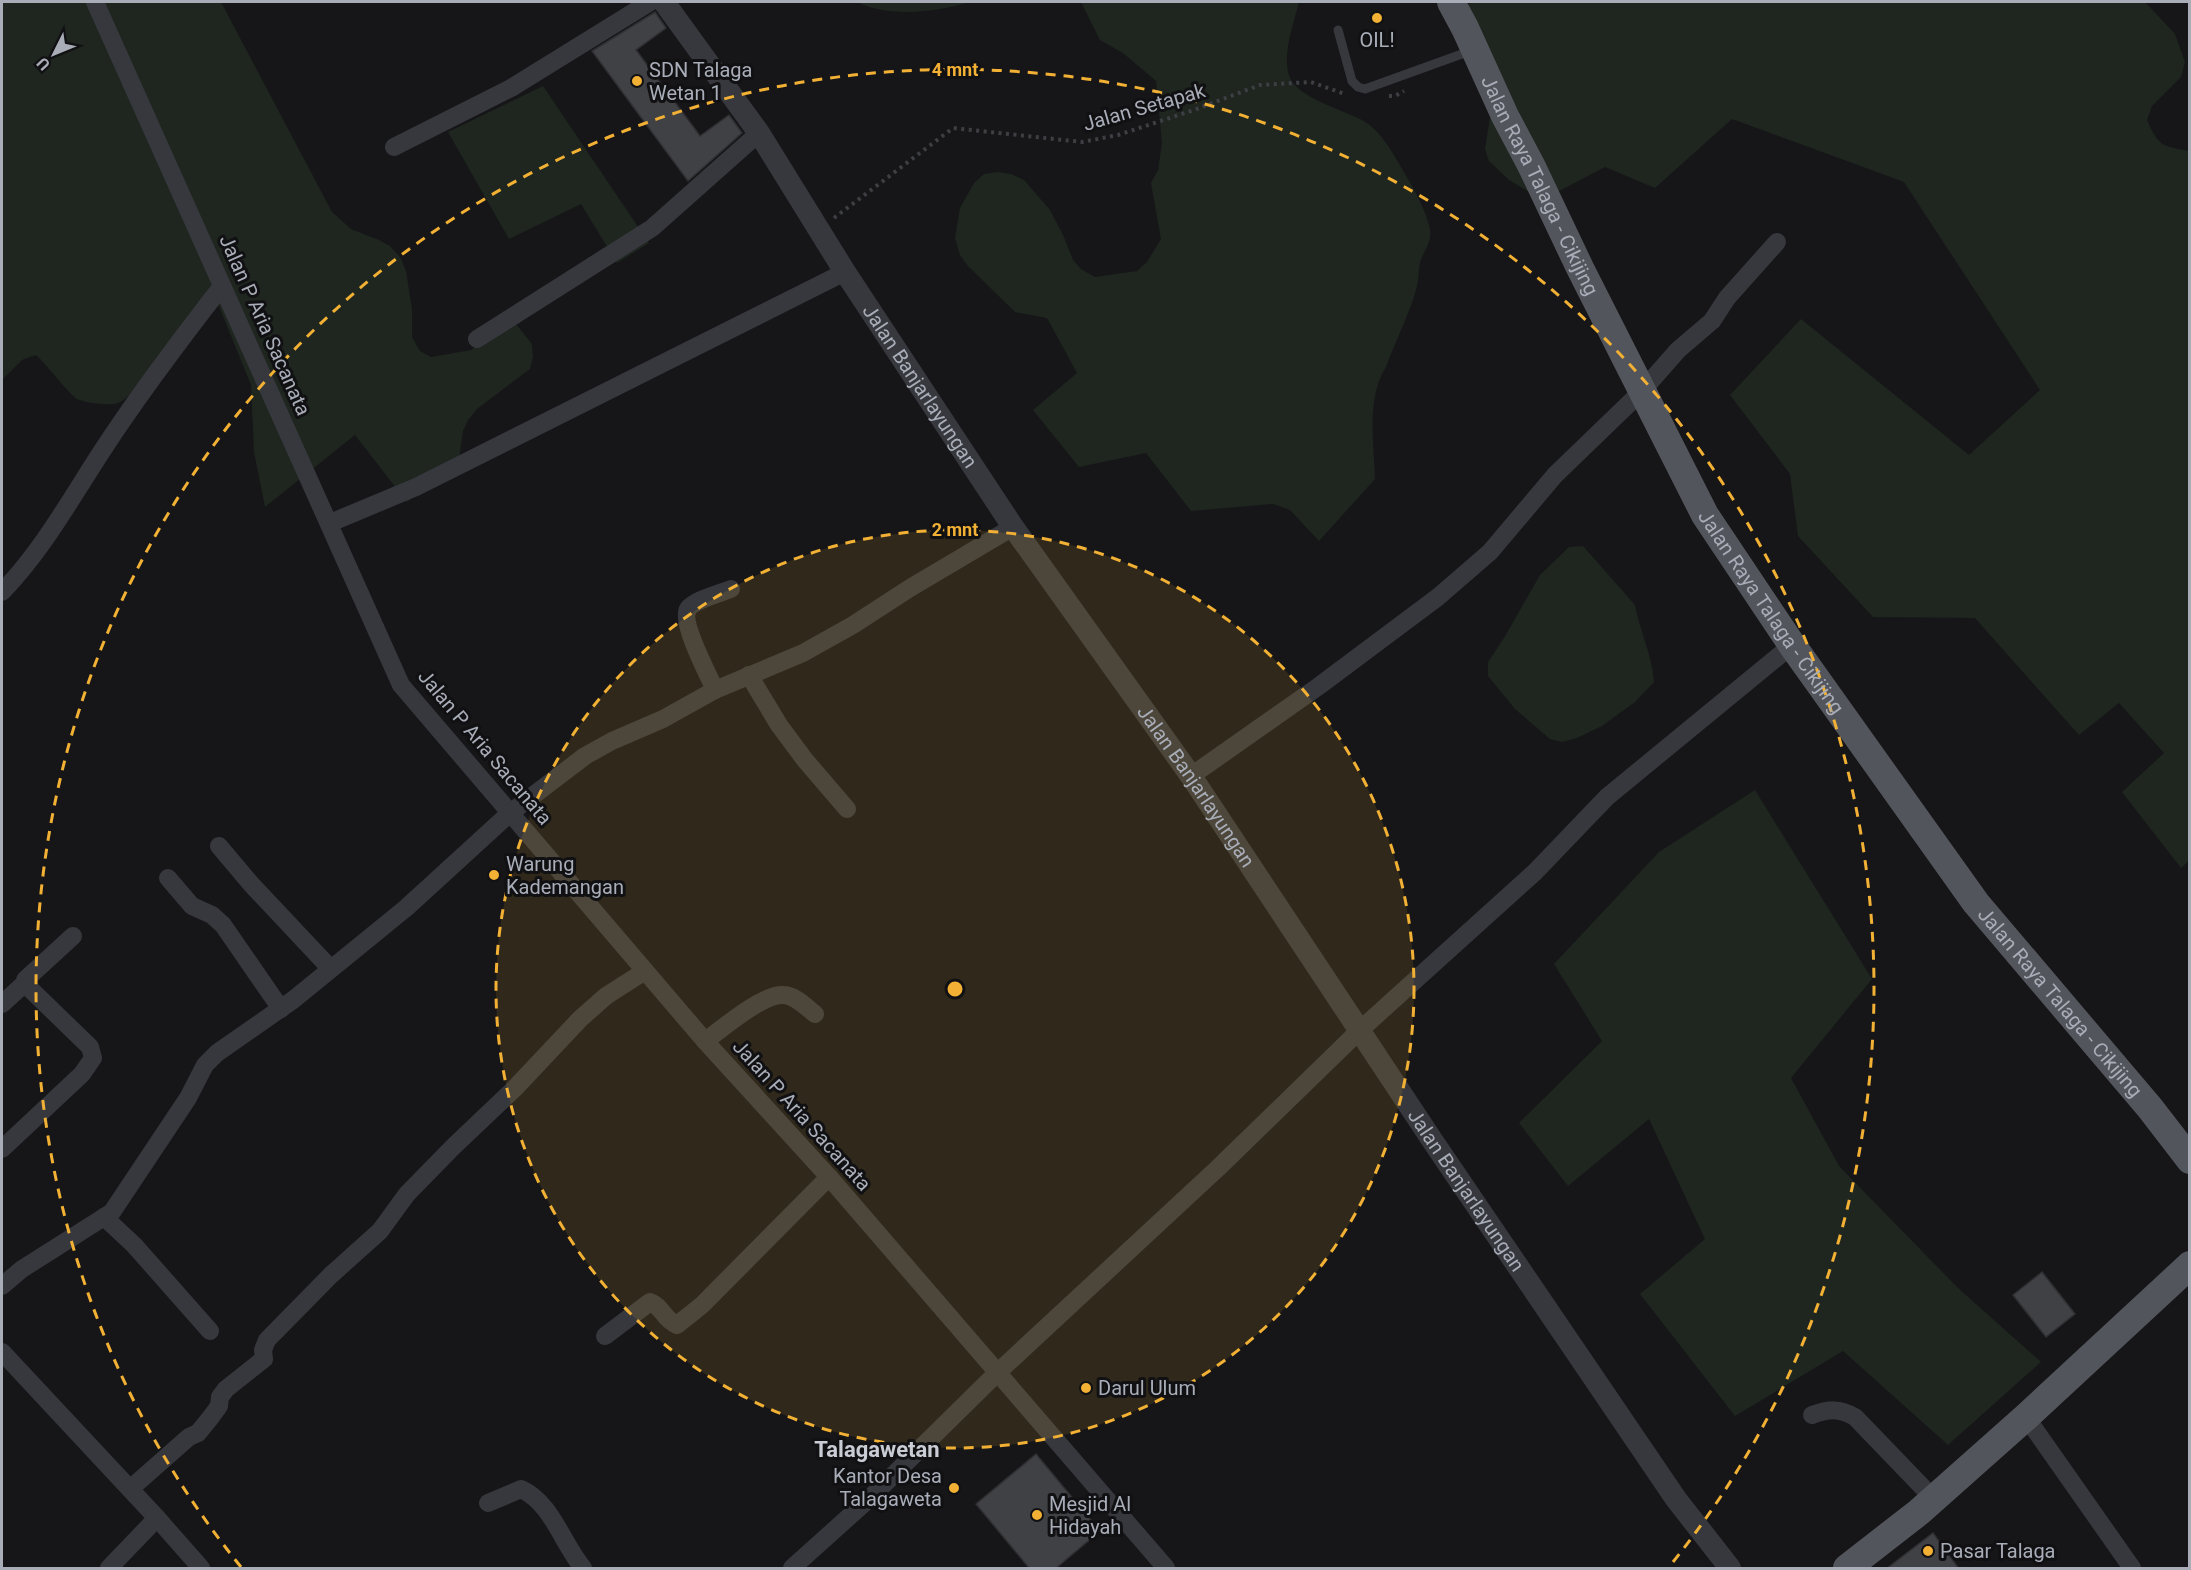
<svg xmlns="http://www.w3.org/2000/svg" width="2191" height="1570" font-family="Roboto,sans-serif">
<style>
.green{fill:#1e261f}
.building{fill:#404145;stroke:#303034;stroke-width:1.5}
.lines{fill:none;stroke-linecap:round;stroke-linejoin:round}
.path{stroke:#3d3f44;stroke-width:4;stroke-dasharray:3 4.5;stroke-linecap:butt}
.service{stroke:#37383d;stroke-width:9}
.minor{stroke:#37383d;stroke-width:18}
.tertiary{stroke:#37383d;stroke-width:22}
.primary{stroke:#53555c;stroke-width:28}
.ring{fill:none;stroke:#f2b134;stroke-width:3;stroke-dasharray:10 8}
.poi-dot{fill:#f2b134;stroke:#111113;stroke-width:2}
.labels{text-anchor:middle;stroke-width:6;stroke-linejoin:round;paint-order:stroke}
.poi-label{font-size:20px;fill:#a8adb8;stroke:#111113;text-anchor:start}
.street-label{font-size:20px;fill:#a8adb8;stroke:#111113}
.quarter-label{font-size:22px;font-weight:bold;fill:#c9ccd4;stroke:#111113}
.centre{fill:#f2b134;stroke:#111113;stroke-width:3}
.ring-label{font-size:18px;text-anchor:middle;font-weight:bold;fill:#f2b134;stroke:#111113;stroke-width:6;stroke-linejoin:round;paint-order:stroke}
</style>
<rect width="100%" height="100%" fill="#161618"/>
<g class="green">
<path d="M2,2H221L332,212L351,229L379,240L390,246L400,257L406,271L412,309V337L420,351L431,357L471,350L491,332L516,324L532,344L533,357L530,369L477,409L468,420L463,431L459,459L407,502L355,435L265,507L254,452L251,385L212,289C196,311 140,396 118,403C110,406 85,403 77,399C70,395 46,364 36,355L22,360L2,380Z"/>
<path d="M857,2H970C937,12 889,18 857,2Z"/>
<path d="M1081,2H1299C1294,23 1281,56 1290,78C1298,97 1342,110 1360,119C1379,128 1391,150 1401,167C1412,186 1425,207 1430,229C1432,243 1424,250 1420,263C1418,271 1419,279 1417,286C1411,311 1395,342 1386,367C1366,398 1374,444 1375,479L1319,541L1290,510L1273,504L1191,511L1146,453L1079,467L1033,410L1077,373L1047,318L1015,312L968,266L960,255L955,238L960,208L974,183L984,174L998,172L1011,174L1024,180L1050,210L1063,235L1073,260L1081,269L1095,277L1137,271L1147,262L1161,239L1151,183L1158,170L1162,143L1156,81L1123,53L1100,40Z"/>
<path d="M1472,2H2145L2175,34L2185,62L2181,77L2152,106L2147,120C2159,147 2162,146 2189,151V861L2181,868L2122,792L2164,753L2119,703L2079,735L1975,618L1873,617L1798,536L1790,474L1730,395L1801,319L1969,455L2040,390L1904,182L1732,119L1655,188L1605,167L1542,200L1509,180L1489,161L1485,149L1495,86L1458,11Z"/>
<polygon points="543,86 649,243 617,263 581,204 509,239 448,132"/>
<path d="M1583,546L1635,605C1640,632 1652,654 1654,682L1635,702L1602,726L1577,738L1562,742L1550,739L1515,709L1488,676V662L1504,638L1540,575L1569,547Z"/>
<polygon points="1755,790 1872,979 1791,1078 1839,1166 1958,1288 2041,1362 1948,1445 1843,1351 1735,1416 1640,1294 1705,1239 1649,1119 1568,1186 1519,1123 1602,1041 1554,964 1659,852"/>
</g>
<g class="building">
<polygon points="655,12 666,28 636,50 700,136 729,115 742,133 688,181 592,51"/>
<polygon points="2042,1272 2075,1314 2046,1337 2013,1295"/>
<polygon points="1036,1454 1100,1531 1055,1569 1030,1569 976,1504"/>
<polygon points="1933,1533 1959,1569 1886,1569"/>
</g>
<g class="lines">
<g class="path">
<polyline points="1389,96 1395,96 1404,91"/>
<polyline points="834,218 953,128 1082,142 1118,135 1194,110 1260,85 1311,82 1345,94"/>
</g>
<polyline class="service" points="1338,30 1352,81 1358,87 1365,89 1473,50"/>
<g class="minor">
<polyline points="95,2 401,685 705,1041 829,1177 1166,1568"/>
<polyline points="394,147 511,88 650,2"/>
<polyline points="477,339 652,228 759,133"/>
<polyline points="330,523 416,487 845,272"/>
<path d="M2,592C42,551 70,500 102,451C139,394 180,340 222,286"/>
<polyline points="749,675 779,725 805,760 847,809"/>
<path d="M715,690C709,676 680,622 688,609C694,600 721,593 731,589"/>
<polyline points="1191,776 1319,686 1438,597 1490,552 1555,475 1642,391 1678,350 1712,321 1727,298 1777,242"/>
<polyline points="219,846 251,884 330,968"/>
<polyline points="168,878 192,906 212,915 223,925 281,1009"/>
<polyline points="2,1004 25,983"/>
<path d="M705,1041C722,1029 762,994 783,995C795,995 806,1007 815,1014"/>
<polyline points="2,1149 82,1074 93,1058 90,1047 25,984 25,980 73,936"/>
<polyline points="104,1217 134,1245 210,1331"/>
<polyline points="2,1286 22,1269 112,1212 188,1098 205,1065 217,1053 293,1000 406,908 510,813 585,756 612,741 663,719 715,690 803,653 853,625 910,588 1013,527"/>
<path d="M605,1336L650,1302C662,1306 664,1320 677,1325L702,1305L829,1177"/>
<polyline points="2,1352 157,1518 201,1568"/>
<path d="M1812,1415C1829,1409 1839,1408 1855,1417L1933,1498"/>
<polyline points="2026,1417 2132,1568"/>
<polyline points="130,1489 189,1437 198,1433 211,1417 219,1406 220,1397 226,1389 264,1359 263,1350 267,1340 331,1275 380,1231 407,1194 453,1147 515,1088 580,1019 606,996 645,971"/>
<path d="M488,1503L521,1489C552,1503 562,1543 583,1568"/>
<polyline points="109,1568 157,1518"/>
<polyline points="792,1568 871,1497 997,1373 1218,1168 1360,1030 1535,872 1607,797 1792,645"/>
</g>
<path class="tertiary" id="s1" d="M664,2L759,133L845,272L1013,527L1191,776L1432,1140L1676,1499L1730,1568"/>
<g class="primary">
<path id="s2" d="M1451,2L1465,28L1505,116L1531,165L1580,268L1705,515L1792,645L1976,903L2150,1108L2190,1160"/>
<polyline points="1847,1568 1919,1512 2026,1417 2190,1265"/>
</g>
</g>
<circle cx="955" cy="989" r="459" fill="#f2b134" fill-opacity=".12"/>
<g class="ring">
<circle cx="955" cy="989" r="459"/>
<path d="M241 1567A919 919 0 1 1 1669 1567"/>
</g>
<g class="poi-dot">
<circle cx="1377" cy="18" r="6"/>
<circle cx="637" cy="81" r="6"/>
<circle cx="494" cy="875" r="6"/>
<circle cx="1086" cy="1388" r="6"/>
<circle cx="954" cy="1488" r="6"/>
<circle cx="1037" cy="1515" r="6"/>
<circle cx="1928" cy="1551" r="6"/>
</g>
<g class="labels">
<g class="poi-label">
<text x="1377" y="47" text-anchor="middle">OIL!</text>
<text x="649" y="77">SDN Talaga<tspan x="649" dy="23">Wetan 1</tspan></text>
<text x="506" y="871">Warung<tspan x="506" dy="23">Kademangan</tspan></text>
<text x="1098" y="1395">Darul Ulum</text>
<text x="942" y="1483" text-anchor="end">Kantor Desa<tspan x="942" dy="23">Talagaweta</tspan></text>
<text x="1049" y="1511">Mesjid Al<tspan x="1049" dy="23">Hidayah</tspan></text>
<text x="1940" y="1558">Pasar Talaga</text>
</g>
<g class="street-label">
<text transform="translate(1144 107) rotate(-16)" y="7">Jalan Setapak</text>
<text dy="7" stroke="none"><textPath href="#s2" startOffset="204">Jalan Raya Talaga - Cikijing</textPath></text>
<text transform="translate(265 325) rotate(66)" y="7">Jalan P Aria Sacanata</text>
<text dy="7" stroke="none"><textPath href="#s1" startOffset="462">Jalan Banjarlayungan</textPath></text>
<text dy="7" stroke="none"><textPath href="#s2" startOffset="690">Jalan Raya Talaga - Cikijing</textPath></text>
<text transform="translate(485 747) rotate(50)" y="7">Jalan P Aria Sacanata</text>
<text dy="7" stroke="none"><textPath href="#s1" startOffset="948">Jalan Banjarlayungan</textPath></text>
<text dy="7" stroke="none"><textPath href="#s2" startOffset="1176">Jalan Raya Talaga - Cikijing</textPath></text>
<text transform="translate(802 1115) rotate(48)" y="7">Jalan P Aria Sacanata</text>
<text dy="7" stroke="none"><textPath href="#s1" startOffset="1434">Jalan Banjarlayungan</textPath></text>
</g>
<g class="quarter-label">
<text x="877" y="1457">Talagawetan</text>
</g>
</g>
<circle cx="955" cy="989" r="9" class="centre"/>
<g class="ring-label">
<text x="955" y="76">4 mnt</text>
<text x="955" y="536">2 mnt</text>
</g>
<rect width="2191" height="1570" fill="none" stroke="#a8adb8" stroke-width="6"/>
<g transform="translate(54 54) rotate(227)" stroke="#111113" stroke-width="4.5" paint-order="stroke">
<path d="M0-4.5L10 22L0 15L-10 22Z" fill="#a8adb8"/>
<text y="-9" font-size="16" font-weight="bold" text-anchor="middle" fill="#a8adb8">U</text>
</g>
</svg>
